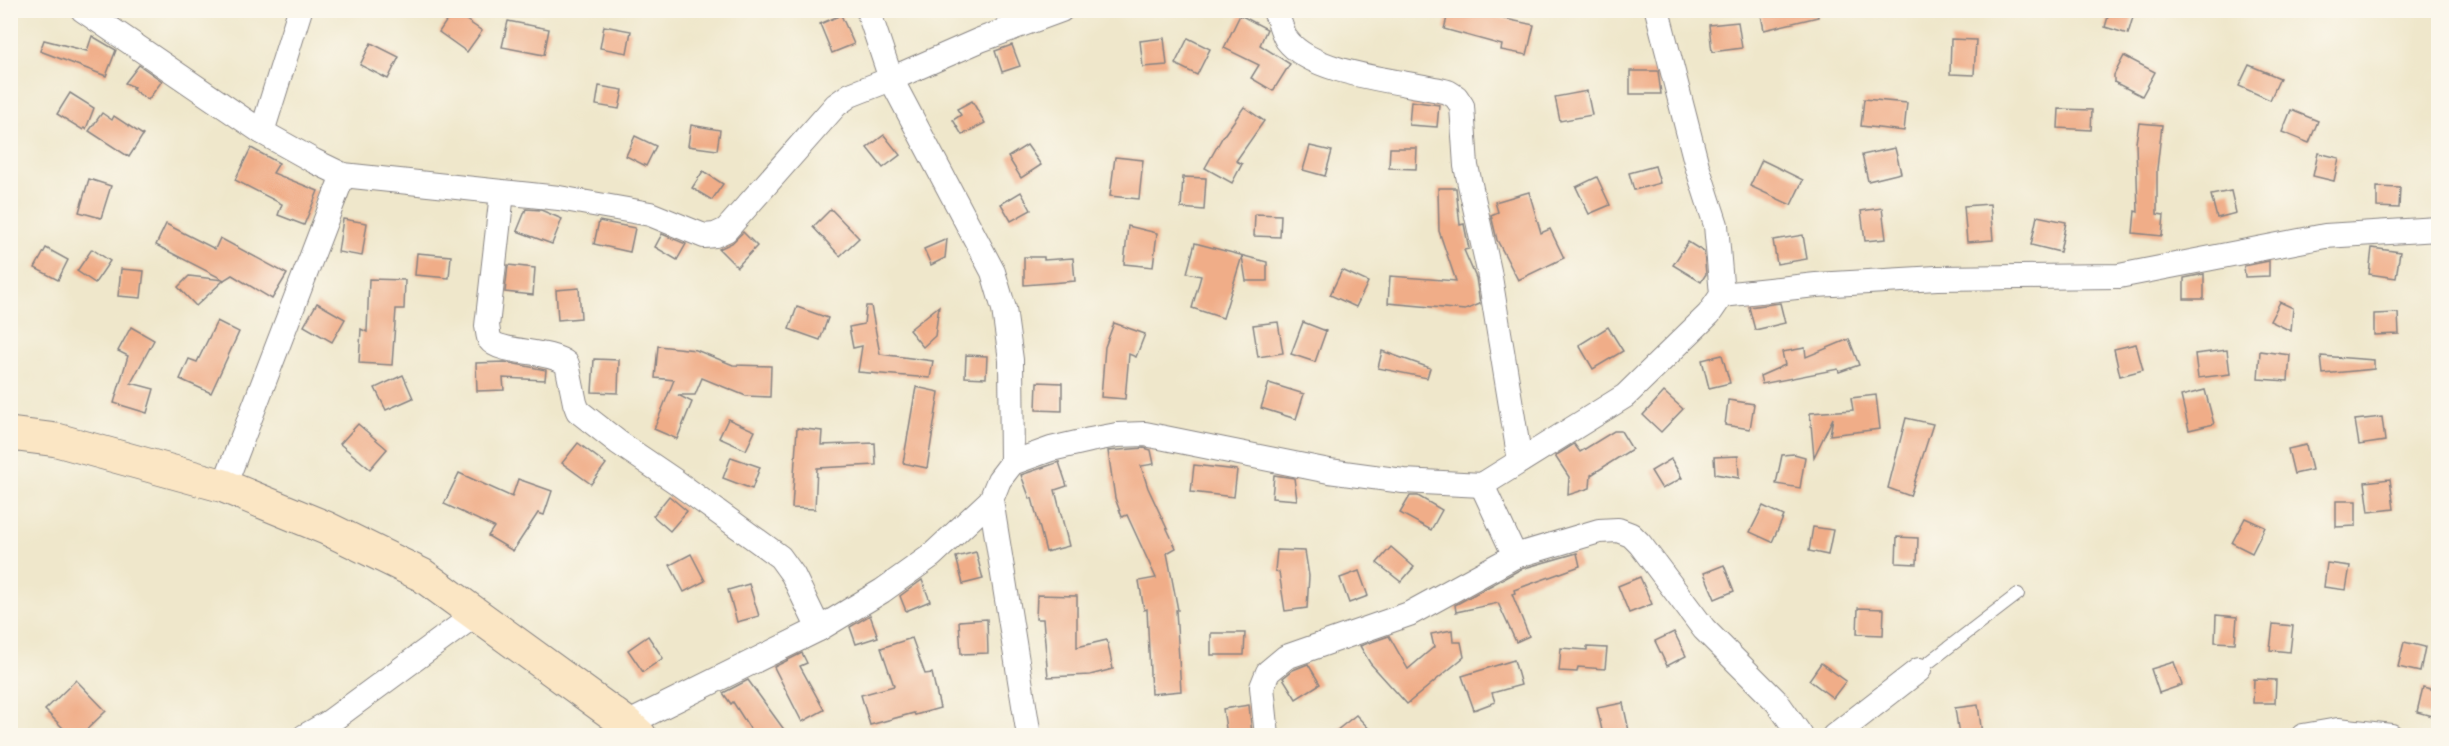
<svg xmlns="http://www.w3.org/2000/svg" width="2449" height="746" font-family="Itim,sans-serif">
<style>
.building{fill:#f0ad88}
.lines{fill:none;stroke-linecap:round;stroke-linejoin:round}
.lane-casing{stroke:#888483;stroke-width:14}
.street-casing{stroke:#888483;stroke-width:26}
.secondary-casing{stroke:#888483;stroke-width:35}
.lane{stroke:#fff;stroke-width:12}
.street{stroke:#fff;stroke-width:24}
.secondary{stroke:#fbe6c4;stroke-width:33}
</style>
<rect width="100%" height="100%" fill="#fbf7ec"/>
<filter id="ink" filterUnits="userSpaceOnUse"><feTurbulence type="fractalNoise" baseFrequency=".0167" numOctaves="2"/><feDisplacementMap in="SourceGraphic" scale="12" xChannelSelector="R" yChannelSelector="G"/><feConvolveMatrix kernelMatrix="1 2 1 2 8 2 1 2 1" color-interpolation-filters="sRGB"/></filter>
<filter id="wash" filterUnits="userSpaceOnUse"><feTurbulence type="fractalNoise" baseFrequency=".008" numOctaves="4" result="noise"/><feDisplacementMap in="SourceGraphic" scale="24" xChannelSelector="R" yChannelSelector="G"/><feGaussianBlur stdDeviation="1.35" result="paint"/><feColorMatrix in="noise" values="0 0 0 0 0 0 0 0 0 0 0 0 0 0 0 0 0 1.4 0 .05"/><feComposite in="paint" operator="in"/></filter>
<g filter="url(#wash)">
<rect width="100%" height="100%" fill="#efe7cb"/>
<g id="blocks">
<g class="building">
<polygon points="1449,10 1492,10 1491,16 1534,25 1527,55 1501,50 1502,45 1444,29"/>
<polygon points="1760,10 1817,10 1818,17 1764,30"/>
<polygon points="2110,10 2135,10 2128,34 2105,27"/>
<polygon points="453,11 482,31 467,52 439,32"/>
<polygon points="841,15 854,44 832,53 820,24"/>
<polygon points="1240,15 1267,29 1260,45 1290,64 1273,91 1251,78 1259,65 1224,48"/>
<polygon points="508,21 549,29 544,55 502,47"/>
<polygon points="1738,22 1742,48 1712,52 1709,25"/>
<polygon points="604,26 631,31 627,53 600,48"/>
<polygon points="92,36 116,50 106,76 40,51 44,40 87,51"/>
<polygon points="1164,38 1167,65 1143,67 1140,41"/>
<polygon points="1188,38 1210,49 1197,75 1175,64"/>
<polygon points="1951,39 1976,40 1974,75 1950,74"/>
<polygon points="371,43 399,57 388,79 360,65"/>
<polygon points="1012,45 1020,66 1002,72 995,51"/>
<polygon points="2124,56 2155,72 2142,96 2114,82 2114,75"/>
<polygon points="139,65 162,81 148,100 132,89 134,87 125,83"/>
<polygon points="2249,65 2280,78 2270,100 2239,86"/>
<polygon points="1630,71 1658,71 1661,94 1630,94"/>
<polygon points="599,86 623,90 619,109 596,105"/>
<polygon points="1587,91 1592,115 1560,121 1555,97"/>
<polygon points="70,93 94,108 86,129 84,128 83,130 57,114"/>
<polygon points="1864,99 1907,103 1904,131 1861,126"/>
<polygon points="972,101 985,123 962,135 953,120 961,115 957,109"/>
<polygon points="1411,101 1439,105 1437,127 1409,125"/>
<polygon points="1244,107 1264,121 1236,161 1242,164 1232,183 1205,168 1222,138"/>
<polygon points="2059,109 2092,110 2091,130 2058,128"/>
<polygon points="2291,110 2318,121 2309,143 2282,132"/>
<polygon points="102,113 112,120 114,116 143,135 129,157 89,131"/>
<polygon points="2139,123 2162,125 2157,169 2157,214 2164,215 2162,236 2133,233 2135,211 2138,212 2136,143"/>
<polygon points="691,125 720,130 717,150 688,146"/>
<polygon points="884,135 900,155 883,168 867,148"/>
<polygon points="635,136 656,146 646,166 626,156"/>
<polygon points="1027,145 1041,165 1021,178 1008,157"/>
<polygon points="1310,146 1332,151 1325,176 1303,170"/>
<polygon points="251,148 279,163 273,173 318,191 304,225 278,215 282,204 235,180"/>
<polygon points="1390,148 1417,148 1416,169 1389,168"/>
<polygon points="1895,148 1901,173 1868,181 1862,155"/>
<polygon points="2318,153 2339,158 2334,181 2313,176"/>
<polygon points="1115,157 1143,160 1139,199 1110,196"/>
<polygon points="1762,160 1803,180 1791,205 1750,186"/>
<polygon points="1655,166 1660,183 1634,190 1629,173"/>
<polygon points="703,171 723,184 712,200 692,188"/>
<polygon points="1183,177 1206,178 1204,210 1181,208"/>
<polygon points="1597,177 1610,205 1589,214 1576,187"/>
<polygon points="89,179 111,186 101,218 79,212"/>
<polygon points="2377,187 2400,188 2399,208 2377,207"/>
<polygon points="1438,188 1456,188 1460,225 1464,224 1469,249 1464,250 1476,278 1480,304 1465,310 1388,303 1390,276 1456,281 1439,231"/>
<polygon points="2231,191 2236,213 2217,218 2211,195"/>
<polygon points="1021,192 1031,210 1011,221 1001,204"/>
<polygon points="1529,192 1541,233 1550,229 1564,258 1518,280 1497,240 1491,215 1498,212 1495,202"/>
<polygon points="1990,204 1993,240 1967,242 1964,206"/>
<polygon points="1882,208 1886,239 1865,241 1861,211"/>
<polygon points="526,209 541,210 562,219 552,244 517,231"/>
<polygon points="831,209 859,238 840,256 813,227"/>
<polygon points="1255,214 1281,215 1280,237 1254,236"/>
<polygon points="2037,216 2066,222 2060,252 2031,245"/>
<polygon points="343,219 367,223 362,256 338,252"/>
<polygon points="599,221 635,228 630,252 594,244"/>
<polygon points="166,224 215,249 220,238 287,274 272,299 232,275 224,280 156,245"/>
<polygon points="1128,226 1157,233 1153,267 1124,264"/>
<polygon points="743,232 757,246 737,267 719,249 732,243"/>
<polygon points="662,234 686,244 677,260 655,247"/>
<polygon points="1803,235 1807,259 1777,264 1773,240"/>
<polygon points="947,239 945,258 931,265 924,249"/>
<polygon points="1688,242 1704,252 1706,274 1701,282 1673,265"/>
<polygon points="1195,243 1267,262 1267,281 1246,281 1242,256 1223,318 1192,308 1201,276 1187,273"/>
<polygon points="46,248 68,260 58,280 35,268"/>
<polygon points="2372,248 2400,252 2396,278 2369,274"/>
<polygon points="92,249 110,261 95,283 77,271"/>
<polygon points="417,253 451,256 449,278 415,275"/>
<polygon points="1024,257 1044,257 1044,260 1073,258 1075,281 1024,285"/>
<polygon points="2269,261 2269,276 2245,277 2244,266"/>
<polygon points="508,265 535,268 533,295 505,292"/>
<polygon points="121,269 144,271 141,298 118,296"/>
<polygon points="1342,270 1368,282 1356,307 1330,295"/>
<polygon points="2204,274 2204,299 2184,299 2184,278"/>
<polygon points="189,276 224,280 196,306 178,287"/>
<polygon points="369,279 405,280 404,309 396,309 392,365 359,363 361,329 367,332"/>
<polygon points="579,288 581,318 558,320 556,290"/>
<polygon points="2280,302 2293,308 2291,331 2270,321"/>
<polygon points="317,303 345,319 332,342 304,326"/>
<polygon points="1780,303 1785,323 1755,330 1749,307"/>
<polygon points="866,306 871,306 880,354 933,361 930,378 858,372 862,346 853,348 849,327 864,324"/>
<polygon points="939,306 935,336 923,347 909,330"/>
<polygon points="797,307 828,318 820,340 789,329"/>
<polygon points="2398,313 2399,334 2374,335 2374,314"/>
<polygon points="217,321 239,332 211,393 180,379 189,359 197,362"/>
<polygon points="1278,322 1283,353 1258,357 1253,325"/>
<polygon points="1303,322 1326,331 1315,362 1291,354"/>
<polygon points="1114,323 1145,334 1136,357 1129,354 1125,399 1101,397 1105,347"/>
<polygon points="131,327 154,340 131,383 154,389 147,413 114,403 128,356 118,351"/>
<polygon points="1608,327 1623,351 1593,369 1579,345"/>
<polygon points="1849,339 1859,365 1839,372 1838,369 1762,384 1760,376 1785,365 1782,352 1805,348 1806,357"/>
<polygon points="2136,344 2143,370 2120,376 2114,349"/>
<polygon points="658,346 696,350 733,365 771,366 770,397 746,396 702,378 695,395 678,395 692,402 677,439 654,429 674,380 655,378"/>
<polygon points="2227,350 2230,374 2198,378 2195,354"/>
<polygon points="1382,351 1430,368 1427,378 1378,368"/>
<polygon points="2260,351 2290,355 2288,381 2258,379"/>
<polygon points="966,355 987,356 986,378 965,377"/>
<polygon points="1722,355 1730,383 1709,388 1702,360"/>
<polygon points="2321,356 2374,360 2374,369 2323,374"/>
<polygon points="594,359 619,360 618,393 592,392"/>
<polygon points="505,362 546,370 545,380 503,378 504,390 477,391 476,363"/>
<polygon points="403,375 413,398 386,410 375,388"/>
<polygon points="1037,382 1062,383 1062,411 1036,410"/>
<polygon points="1269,383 1304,394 1296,419 1261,408"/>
<polygon points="916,387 939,392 927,468 903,463"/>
<polygon points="2205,390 2214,424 2189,430 2181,396"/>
<polygon points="1664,392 1683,409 1661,432 1643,415"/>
<polygon points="1876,395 1880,429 1830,435 1833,418 1814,457 1810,413 1853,410 1851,398"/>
<polygon points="1728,400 1754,404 1750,429 1725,425"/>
<polygon points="2382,417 2385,441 2359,445 2355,420"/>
<polygon points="1906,418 1933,424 1910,496 1888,488"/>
<polygon points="728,419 755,431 746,450 719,438"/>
<polygon points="358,424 387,449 370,469 340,444"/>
<polygon points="797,428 822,431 821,445 875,443 876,465 817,468 815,509 792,508"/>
<polygon points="1614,431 1621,431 1632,449 1591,475 1590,488 1568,495 1569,477 1555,456 1574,444 1580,452"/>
<polygon points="578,443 606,464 591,484 562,463"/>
<polygon points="2306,445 2312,470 2294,474 2288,449"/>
<polygon points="1144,448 1151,450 1154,464 1141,466 1148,488 1176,548 1167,553 1178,610 1176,610 1181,691 1151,694 1147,609 1144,610 1139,581 1156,578 1127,515 1122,517 1115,498 1108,451"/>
<polygon points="1794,454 1805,457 1800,488 1776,484 1782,455"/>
<polygon points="1738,456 1739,478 1715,474 1714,457"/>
<polygon points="731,457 760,467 752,489 723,478"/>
<polygon points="1671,459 1682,478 1662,489 1651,471"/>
<polygon points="1059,462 1067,486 1055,490 1069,546 1046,552 1032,498 1030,499 1021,475"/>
<polygon points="1194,465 1237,470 1234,497 1191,492"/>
<polygon points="459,473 512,497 518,479 552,491 544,515 538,513 513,551 488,536 494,527 444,504"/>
<polygon points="1274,475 1294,478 1297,500 1272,498"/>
<polygon points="2390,479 2394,509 2369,512 2365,482"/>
<polygon points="669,496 687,511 670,531 653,516"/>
<polygon points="1410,496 1418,496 1442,510 1431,530 1400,513"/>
<polygon points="2336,501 2356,501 2356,526 2336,527"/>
<polygon points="1763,506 1784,516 1772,542 1750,532"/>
<polygon points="2245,518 2265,527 2252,553 2232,543"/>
<polygon points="1813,527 1833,530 1828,555 1809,551"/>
<polygon points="1897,537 1918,538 1917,564 1896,563"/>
<polygon points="1391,547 1414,567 1401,582 1377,563"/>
<polygon points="1277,550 1305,551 1309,576 1307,608 1285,611 1279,572 1275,571"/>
<polygon points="976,552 983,579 963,584 956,557"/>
<polygon points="1577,553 1580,566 1514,590 1515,593 1512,594 1529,636 1516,642 1498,603 1456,612 1455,605 1521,569"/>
<polygon points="691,554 705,581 684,592 670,565"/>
<polygon points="2327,563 2350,566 2346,590 2324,587"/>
<polygon points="1724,565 1734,591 1715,599 1704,573"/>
<polygon points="1359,571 1368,596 1349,603 1340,578"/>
<polygon points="1640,577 1652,604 1629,613 1618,586"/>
<polygon points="922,580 930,601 906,611 900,596"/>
<polygon points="749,584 759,616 737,622 728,590"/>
<polygon points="1037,595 1077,596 1077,647 1107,640 1113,669 1090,675 1048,677 1043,619 1036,619"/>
<polygon points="1858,608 1884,609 1883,635 1857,634"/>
<polygon points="870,615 878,637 856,644 850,627"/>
<polygon points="2216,615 2237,617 2235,643 2215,642"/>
<polygon points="987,619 988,653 961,654 959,621"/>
<polygon points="2273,624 2293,626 2290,652 2270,650"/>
<polygon points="1452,630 1453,642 1461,642 1464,657 1407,704 1370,663 1360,646 1389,636 1408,669 1434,647 1431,634"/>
<polygon points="1674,632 1686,656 1667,666 1655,641"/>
<polygon points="1211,633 1245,633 1244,655 1211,655"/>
<polygon points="648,636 663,658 643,672 628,650"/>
<polygon points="912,638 925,674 932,673 940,708 915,715 914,713 870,725 861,695 894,686 881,648"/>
<polygon points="2404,642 2425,647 2420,672 2398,667"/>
<polygon points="1587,647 1607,648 1605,669 1578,667 1577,672 1559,671 1561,648 1587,650"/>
<polygon points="802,653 807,663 800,666 824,710 802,722 774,667"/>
<polygon points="1514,660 1521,685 1492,693 1495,702 1474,710 1462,676"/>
<polygon points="2174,662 2182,685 2159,693 2151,669"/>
<polygon points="1821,663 1846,681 1833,698 1809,680"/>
<polygon points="1308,664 1320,684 1296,699 1283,678 1293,670"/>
<polygon points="2254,679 2276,680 2275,703 2253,703"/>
<polygon points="76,680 106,711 81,735 70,735 45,710"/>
<polygon points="748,680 788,735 754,735 733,702 731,704 723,693"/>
<polygon points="2423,687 2439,691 2439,718 2417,712"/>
<polygon points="1623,703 1629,731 1603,735 1597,708"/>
<polygon points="1249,705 1252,734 1227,735 1223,709"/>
<polygon points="1978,705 1982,734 1959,735 1955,708"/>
<polygon points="1356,715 1375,735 1331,735"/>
</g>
</g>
</g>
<g filter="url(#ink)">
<use href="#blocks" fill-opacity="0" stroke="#888483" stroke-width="1.5"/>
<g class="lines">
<defs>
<polyline id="lane" points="1919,670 2018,594"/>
<g id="street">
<polyline points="83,10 262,132 314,161 343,175 559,198 650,214 704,236 715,235 726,230 836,105 850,95 891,79 993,272 1004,309 1011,360 1012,463"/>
<polyline points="868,10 891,79 980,40 1061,10"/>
<path d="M1274,10C1280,19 1281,31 1287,40C1314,76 1406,81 1448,92L1456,97L1462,106L1466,166L1489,271L1520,461"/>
<polyline points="262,132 300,10"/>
<path d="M502,193L487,326C488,330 488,337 490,340C500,354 550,349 567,364L575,403L578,411L619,443L675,481L780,557L793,575L819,629"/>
<polyline points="1722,295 1816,285 1937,278 2119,276 2325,236 2438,229"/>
<polyline points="1482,485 1515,556"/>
<polyline points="224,486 343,175"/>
<polyline points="991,500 1029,736"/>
<polyline points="627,724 819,629 882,591 931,556 991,500 999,480 1012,463 1051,449 1090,440 1117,435 1145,434 1329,471 1403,481 1482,485 1625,396 1709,314 1722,295 1716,225 1697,166 1657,10"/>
<polyline points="305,736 328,723 476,614"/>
<polyline points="1267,736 1262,687 1268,672 1286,657 1409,614 1515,556 1599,531 1618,530 1631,535 1640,544 1704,629 1777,702 1801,736"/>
<polyline points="1834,736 1919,670"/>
<polyline points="2303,736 2338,730 2391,736"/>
</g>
<polyline id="secondary" points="10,434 57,440 224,486 326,528 422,575 627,724 640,736"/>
</defs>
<use href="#lane" class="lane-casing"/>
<use href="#street" class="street-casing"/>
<use href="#secondary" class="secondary-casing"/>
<use href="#lane" class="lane"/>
<use href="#street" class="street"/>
<use href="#secondary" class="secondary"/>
</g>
</g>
<rect width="2449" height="746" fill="none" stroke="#fbf7ec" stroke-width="36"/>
</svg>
